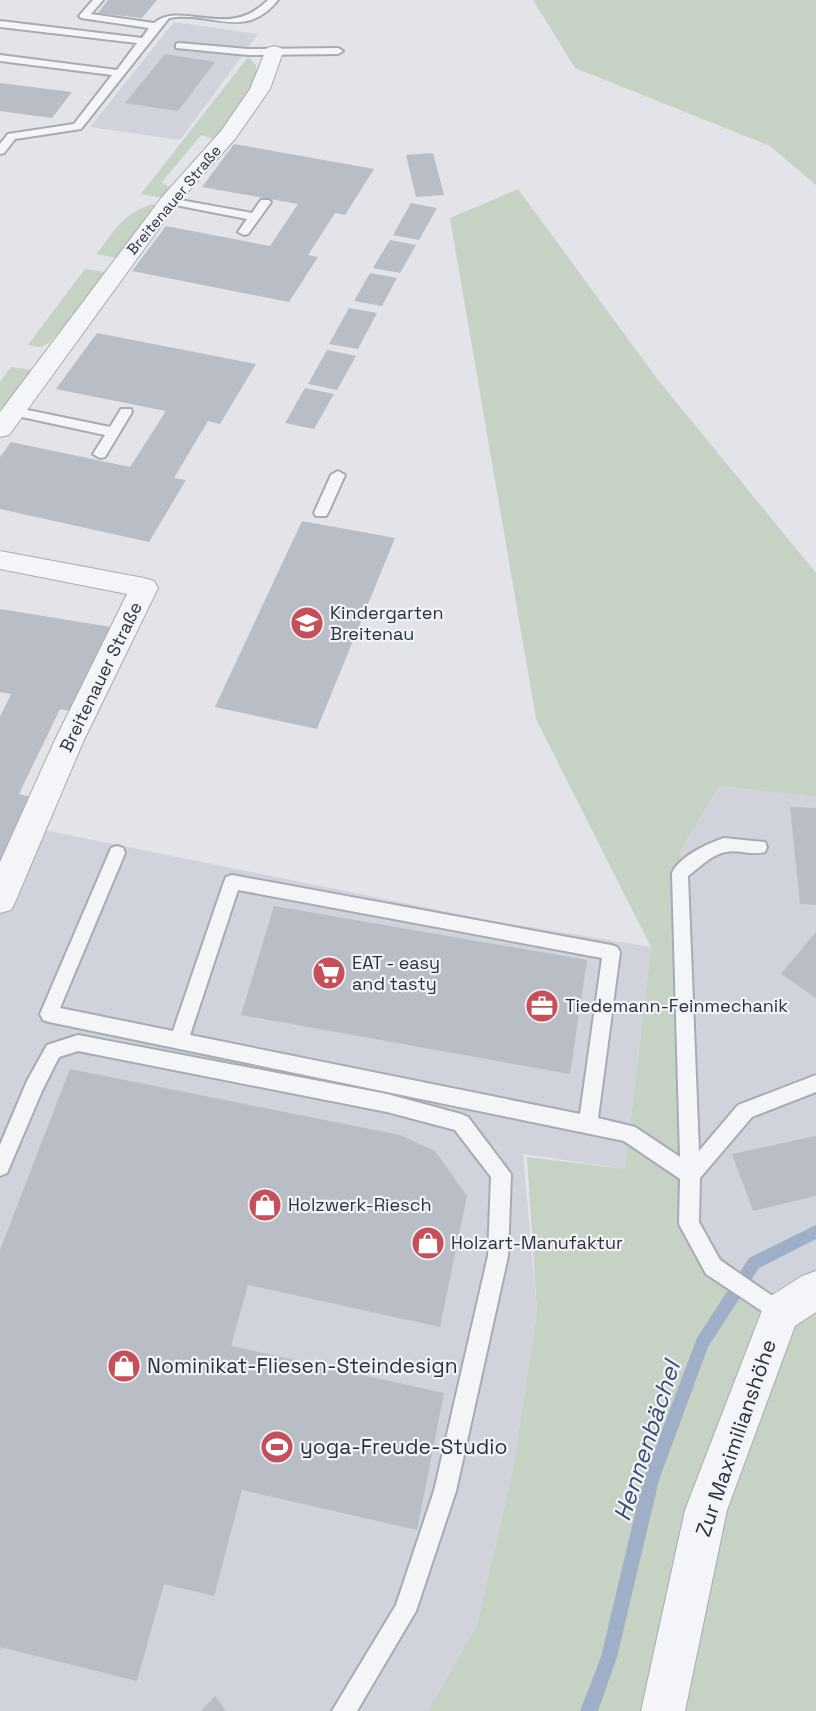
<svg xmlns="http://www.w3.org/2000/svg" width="816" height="1711" font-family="'Space Grotesk',sans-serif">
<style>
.built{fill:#d0d3db}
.green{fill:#c6d2c3}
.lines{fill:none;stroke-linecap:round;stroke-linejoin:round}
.stream{fill:#9fafc7;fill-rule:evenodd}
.building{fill:#b9bdc6}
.lane-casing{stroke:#a7abb3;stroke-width:4}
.street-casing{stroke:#a7abb3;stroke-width:2}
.lane{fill:#f4f5f8;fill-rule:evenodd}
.street{fill:#f4f5f8;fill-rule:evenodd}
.labels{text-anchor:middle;stroke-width:4.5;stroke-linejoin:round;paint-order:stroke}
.far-street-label{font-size:15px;fill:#2b3140;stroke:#f1f3f7}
.poi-label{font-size:18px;fill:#2b3140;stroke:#f1f3f7;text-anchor:start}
.street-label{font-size:18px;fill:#2b3140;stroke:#f1f3f7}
.near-poi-label{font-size:21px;fill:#2b3140;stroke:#f1f3f7;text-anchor:start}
.near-street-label{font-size:21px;fill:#2b3140;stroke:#f1f3f7}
.near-water-label{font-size:24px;font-style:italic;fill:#384d71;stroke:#f1f3f7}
</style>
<rect width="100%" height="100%" fill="#e2e4e9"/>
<g class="built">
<polygon points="174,22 258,34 180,140 90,127"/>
<polygon points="719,786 816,797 816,1290 780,1313 689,1224 680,873 681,849"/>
<polygon points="29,827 493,921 651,947 625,1169 523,1154 537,1312 513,1469 477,1625 428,1711 0,1711 0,900"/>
</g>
<g class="green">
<polygon points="533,0 816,0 816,185 770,146 575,68"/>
<polygon points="248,57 256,65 257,78 219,141 201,135 162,182 173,191 162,198 141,194"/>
<polygon points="518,189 658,380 816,573 816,797 719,786 681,849 680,873 689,1224 780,1312 816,1290 816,1711 428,1711 477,1625 513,1469 537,1312 527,1157 625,1169 651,947 536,719 450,218"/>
<path d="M152,204L162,208L121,259L97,254C115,230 122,214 152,204Z"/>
<polygon points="85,269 110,273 49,343 40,347 28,345"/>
<polygon points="11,367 32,370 5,409 0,408 0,382"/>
</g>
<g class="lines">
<polygon class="stream" points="816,1225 816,1239 759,1268 708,1347 659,1480 617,1657 598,1711 580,1711 601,1657 643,1480 697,1338 749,1258"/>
</g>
<g class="building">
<polygon points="108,0 157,0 142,18 98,13"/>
<polygon points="165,54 215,62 178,111 125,103"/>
<polygon points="0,83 72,92 52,118 0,111"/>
<polygon points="234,144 374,169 345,215 335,213 308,255 318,257 289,302 132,271 166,226 270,246 298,204 202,187"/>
<polygon points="433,153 444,195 416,197 406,155"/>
<polygon points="411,203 437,208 419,240 393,235"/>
<polygon points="390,240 416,245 400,273 373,268"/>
<polygon points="370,273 397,278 382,306 354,301"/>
<polygon points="349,308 377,313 358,349 329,344"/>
<polygon points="97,333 256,364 220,424 208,421 174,478 186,480 149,542 0,509 0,457 11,442 130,467 166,411 56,389"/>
<polygon points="327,350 356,356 337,390 308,384"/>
<polygon points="305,388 334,394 314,429 285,423"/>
<polygon points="302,521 395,538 317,729 215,707"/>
<polygon points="0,609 111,627 71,711 60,709 19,794 31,797 0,861 0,717 11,694 0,692"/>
<polygon points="790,807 816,808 816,905 800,904"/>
<polygon points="274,906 587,960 570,1074 241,1015"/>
<polygon points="816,932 816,998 781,974"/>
<polygon points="70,1069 400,1135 435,1151 467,1196 440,1327 248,1285 231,1346 444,1393 417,1530 242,1490 214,1596 164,1584 137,1681 0,1647 0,1250"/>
<polygon points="816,1136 816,1196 753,1211 732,1154"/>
<polygon points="215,1696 226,1711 201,1711"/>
</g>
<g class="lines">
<defs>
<g id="lane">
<path d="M93,0H103L91,14L154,23C182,0 228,41 268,0H278C244,42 211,10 169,18L81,129L15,139L4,153L0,154V144L8,134L74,124L112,75L0,61V55L117,70L137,43L0,27V21L142,38L149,28L81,18L79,16Z"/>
<polygon points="179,43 248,49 338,48 343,51 338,54 248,55 176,48 176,44"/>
<polygon points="169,198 252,213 261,200 269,200 271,202 248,234 244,235 238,232 247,219 165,203 163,201"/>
<polygon points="13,407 110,427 121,409 131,409 132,412 105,457 100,458 93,454 105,435 8,414 7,411"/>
<polygon points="338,471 345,475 328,513 326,516 316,516 314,513 331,475"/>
<path d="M724,838L765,842L767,847L765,852C752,856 739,849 726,852C712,854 699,868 688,876L699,1151L738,1105L816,1075V1092L752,1117L700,1178L699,1222L720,1260L787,1306L790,1313L787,1320L780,1323L706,1274L679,1224L680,1179L624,1141L49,1022L43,1020L40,1014L109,853L111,848L117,846L123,848L125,853L60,1008L173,1031L224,882L226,877L232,875L611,945L617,947L620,952L598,1118L635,1127L680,1157L672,873C680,856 707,844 724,838ZM238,890L602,958L580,1114L190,1035Z"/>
<polygon points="78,1035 387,1094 461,1114 468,1117 511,1174 508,1256 456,1491 416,1611 357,1711 332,1711 396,1605 434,1491 488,1256 491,1177 455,1130 387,1112 78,1051 59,1057 42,1091 7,1173 0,1176 0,1145 27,1081 47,1045"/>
</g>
<g id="street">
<polygon points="274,46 281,48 283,52 270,89 235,139 176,205 9,435 0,437 0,412 162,197 221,131 250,89 265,52 267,48"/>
<polygon points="0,551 144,578 154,581 158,588 83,742 16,900 11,910 0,913 0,862 54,742 127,594 0,569"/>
<polygon points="816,1271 816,1312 795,1326 727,1510 685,1711 641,1711 685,1510 761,1313 766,1299 802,1276"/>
</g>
</defs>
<use href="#lane" class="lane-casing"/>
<use href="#street" class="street-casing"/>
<use href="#lane" class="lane"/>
<use href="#street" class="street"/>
</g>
<defs>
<symbol id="school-disc" viewBox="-11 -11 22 22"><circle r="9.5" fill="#c55059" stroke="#f1f3f7"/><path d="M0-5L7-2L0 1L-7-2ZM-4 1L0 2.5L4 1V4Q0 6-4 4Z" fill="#fff"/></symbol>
<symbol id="supermarket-disc" viewBox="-11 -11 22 22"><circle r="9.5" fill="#c55059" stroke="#f1f3f7"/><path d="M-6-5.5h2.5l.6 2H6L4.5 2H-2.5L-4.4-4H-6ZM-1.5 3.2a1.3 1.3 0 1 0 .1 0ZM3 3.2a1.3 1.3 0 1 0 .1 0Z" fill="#fff"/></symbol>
<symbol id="office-disc" viewBox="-11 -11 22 22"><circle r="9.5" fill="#c55059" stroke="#f1f3f7"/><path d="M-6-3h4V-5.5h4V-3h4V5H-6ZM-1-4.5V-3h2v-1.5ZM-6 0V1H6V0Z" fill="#fff"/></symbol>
<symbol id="shop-disc" viewBox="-11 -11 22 22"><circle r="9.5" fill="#c55059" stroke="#f1f3f7"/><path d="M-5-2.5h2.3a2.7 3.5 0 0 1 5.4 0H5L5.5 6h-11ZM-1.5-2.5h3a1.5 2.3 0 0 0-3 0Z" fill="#fff"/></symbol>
<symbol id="stadium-disc" viewBox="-11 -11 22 22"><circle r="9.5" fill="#c55059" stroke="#f1f3f7"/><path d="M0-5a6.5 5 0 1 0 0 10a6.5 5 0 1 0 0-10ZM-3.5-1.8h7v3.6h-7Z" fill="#fff"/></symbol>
</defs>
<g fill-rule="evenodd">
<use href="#school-disc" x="288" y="604" width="38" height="38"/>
<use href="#supermarket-disc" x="310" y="954" width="38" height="38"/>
<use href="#office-disc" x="523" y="987" width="38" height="38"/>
<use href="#shop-disc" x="246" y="1186" width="38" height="38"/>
<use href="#shop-disc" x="409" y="1224" width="38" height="38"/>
<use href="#shop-disc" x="105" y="1347" width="38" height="38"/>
<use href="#stadium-disc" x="258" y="1428" width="38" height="38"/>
</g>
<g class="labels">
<g class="far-street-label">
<text transform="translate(174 200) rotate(-50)" y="5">Breitenauer Straße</text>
</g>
<g class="poi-label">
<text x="330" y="619">Kindergarten<tspan x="330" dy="21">Breitenau</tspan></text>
<text x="352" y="969">EAT - easy<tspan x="352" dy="21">and tasty</tspan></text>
<text x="565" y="1012">Tiedemann-Feinmechanik</text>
<text x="288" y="1211">Holzwerk-Riesch</text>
<text x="451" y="1249">Holzart-Manufaktur</text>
</g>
<g class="street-label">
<text transform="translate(101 677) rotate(-64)" y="6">Breitenauer Straße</text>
</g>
<g class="near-poi-label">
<text x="147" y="1373">Nominikat-Fliesen-Steindesign</text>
<text x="300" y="1454">yoga-Freude-Studio</text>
</g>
<g class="near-street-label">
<text transform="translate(736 1438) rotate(-71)" y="7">Zur Maximilianshöhe</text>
</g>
<g class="near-water-label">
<text transform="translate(647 1441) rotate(-72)" y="8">Hennenbächel</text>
</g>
</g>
</svg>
